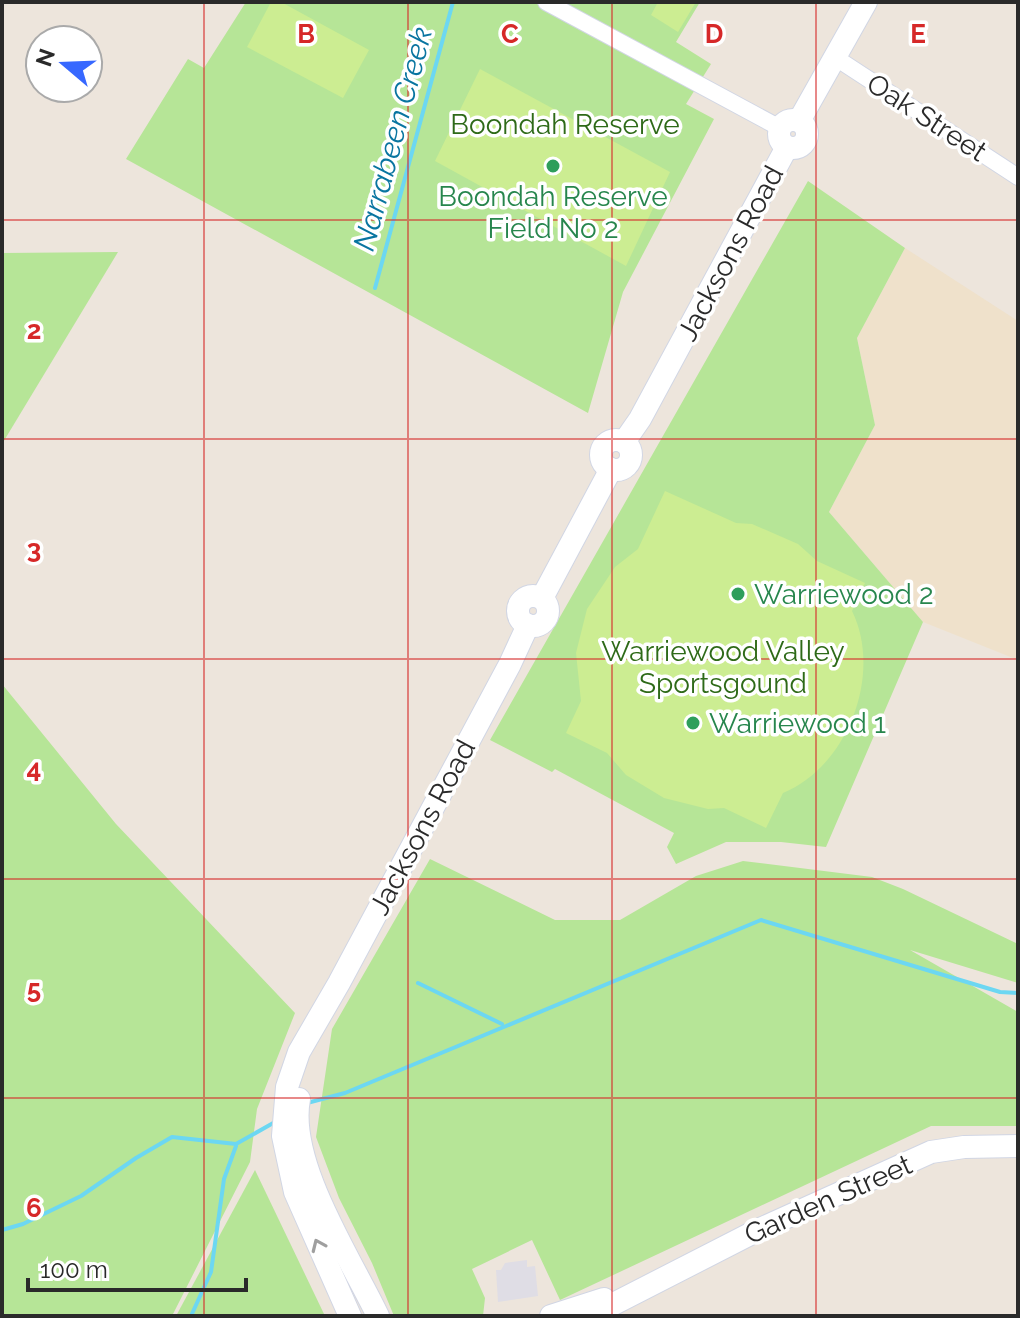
<svg xmlns="http://www.w3.org/2000/svg" width="1020" height="1318" font-family="Raleway,sans-serif">
<style>
.industrial{fill:#dfdde5}
.education{fill:#efe1cb}
.green{fill:#b6e597}
.pitch{fill:#cced92}
.lines{fill:none;stroke-linecap:round;stroke-linejoin:round}
.stream{stroke:#6cd7f2;stroke-width:4}
.street-casing{stroke:#d1d6e4;stroke-width:18}
.secondary-casing{stroke:#d1d6e4;stroke-width:24}
.street{stroke:#fff;stroke-width:16}
.secondary{stroke:#fff;stroke-width:22}
.oneway{stroke:#9f9f9f}
.grid{fill:none;stroke:#d62828;stroke-width:2;stroke-opacity:0.55}
.leisure-dot{fill:#2e9e5b;stroke:#fff;stroke-width:3}
.labels{text-anchor:middle;stroke-width:7;stroke-linejoin:round;paint-order:stroke}
.street-label{font-size:28px;fill:#2a2a2a;stroke:#fff}
.park-label{font-size:28px;fill:#2e6a18;stroke:#fff}
.leisure-label{font-size:28px;fill:#27864d;stroke:#fff;text-anchor:start}
.water-label{font-size:30px;font-style:italic;fill:#0975a0;stroke:#fff}
.grid-label{font-size:26px;text-anchor:middle;font-weight:bold;fill:#d62828;stroke:#fff;stroke-width:7;stroke-linejoin:round;paint-order:stroke}
</style>
<rect width="100%" height="100%" fill="#ede5dc"/>
<polygon class="industrial" points="527,1260 527,1267 535,1266 538,1296 498,1302 496,1270 501,1270 505,1263"/>
<polygon class="education" points="905,248 1018,321 1018,660 923,622 829,512 875,425 857,338"/>
<g class="green">
<polygon points="246,2 700,2 676,42 711,64 686,104 714,119 623,292 588,413 126,159 188,59 204,68"/>
<polygon points="808,181 905,248 857,338 875,425 829,512 923,622 826,847 781,842 726,842 676,864 667,847 674,833 555,769 552,772 490,740"/>
<polygon points="118,252 2,444 2,253"/>
<polygon points="2,684 116,824 295,1013 257,1109 250,1162 172,1316 2,1316"/>
<polygon points="430,859 555,920 620,920 696,876 743,861 872,877 903,889 1018,944 1018,983 910,950 1018,1012 1018,1126 931,1126 560,1300 532,1240 472,1269 485,1298 483,1316 394,1316 372,1263 339,1198 316,1137 332,1029"/>
<polygon points="255,1170 325,1316 176,1316"/>
</g>
<g class="pitch">
<polygon points="271,2 281,2 369,50 343,98 247,47"/>
<polygon points="658,2 696,2 678,32 651,15"/>
<polygon points="480,69 670,172 626,266 435,161"/>
<path d="M665,491L736,523L752,524L798,544L817,561L865,583L852,611C883,674 848,766 783,793L766,828L724,808L708,809L664,798L626,775L607,753L566,733L581,701L576,653L587,609L615,567L638,549Z"/>
</g>
<g class="lines">
<g class="stream">
<polyline points="375,288 453,2"/>
<polyline points="418,983 502,1024"/>
<polyline points="307,1103 345,1093 761,920 1000,992 1018,993"/>
<polyline points="2,1230 23,1224 81,1196 136,1158 172,1137 236,1144 275,1122"/>
<polyline points="191,1316 211,1272 224,1179 236,1146"/>
</g>
<defs>
<g id="street">
<polyline points="546,2 780,128"/>
<polyline points="836,58 1018,177"/>
</g>
<g id="secondary">
<circle cx="793" cy="134" r="14"/>
<polyline points="799,121 866,2"/>
<circle cx="616" cy="455" r="15"/>
<polyline points="624,442 640,419 787,147"/>
<circle cx="533" cy="611" r="15"/>
<polyline points="542,598 611,469"/>
<path d="M299,1099C287,1163 351,1259 378,1316"/>
<polyline points="350,1316 295,1192 283,1136 287,1087 299,1052 339,983 510,664 528,625"/>
<polyline points="551,1316 604,1299"/>
<polyline points="590,1316 758,1230 931,1152 964,1147 1018,1146"/>
</g>
</defs>
<use href="#street" class="street-casing"/>
<use href="#secondary" class="secondary-casing"/>
<use href="#street" class="street"/>
<use href="#secondary" class="secondary"/>
</g>
<defs><path id="oneway-chevron" d="M-2-3.5L2.5 0L-2 3.5" fill="none" stroke-width="1.6" stroke-linecap="round" stroke-linejoin="round" transform="scale(2)"/></defs>
<use class="oneway" href="#oneway-chevron" transform="translate(318 1245) rotate(-114)"/>
<path class="grid" d="M204,2V1316M408,2V1316M612,2V1316M816,2V1316M2,220H1018M2,439H1018M2,659H1018M2,879H1018M2,1098H1018"/>
<g class="leisure-dot">
<circle cx="553" cy="166" r="8"/>
<circle cx="738" cy="594" r="8"/>
<circle cx="693" cy="723" r="8"/>
</g>
<g class="labels">
<g class="street-label">
<text transform="translate(927 117) rotate(33)" y="10">Oak Street</text>
<text transform="translate(730 253) rotate(-62)" y="10">Jacksons Road</text>
<text transform="translate(422 827) rotate(-62)" y="10">Jacksons Road</text>
<text transform="translate(828 1199) rotate(-24)" y="10">Garden Street</text>
</g>
<g class="park-label">
<text x="565" y="134">Boondah Reserve</text>
<text x="723" y="661">Warriewood Valley<tspan x="723" dy="32">Sportsgound</tspan></text>
</g>
<g class="leisure-label">
<text x="553" y="206" text-anchor="middle">Boondah Reserve<tspan x="553" dy="32">Field No 2</tspan></text>
<text x="754" y="604">Warriewood 2</text>
<text x="709" y="733">Warriewood 1</text>
</g>
<g class="water-label">
<text transform="translate(393 139) rotate(-75)" y="10">Narrabeen Creek</text>
</g>
</g>
<g class="grid-label">
<text x="306" y="43">B</text>
<text x="510" y="43">C</text>
<text x="714" y="43">D</text>
<text x="918" y="43">E</text>
<text x="34" y="339">2</text>
<text x="34" y="558">3</text>
<text x="34" y="778">4</text>
<text x="34" y="998">5</text>
<text x="34" y="1217">6</text>
</g>
<rect width="1020" height="1318" fill="none" stroke="#2a2a2a" stroke-width="8"/>
<g transform="translate(64 64) rotate(289)"><circle r="38" fill="#ffffff" stroke="#aaaaaa" stroke-width="2"/>
<path d="M0-6L14 30L0 20L-14 30Z" fill="#3768ff"/>
<text y="-12" font-size="22" font-weight="bold" text-anchor="middle" fill="#2a2a2a">N</text>
</g>
<path d="M28 1278v12h218v-12" fill="none" stroke="#2a2a2a" stroke-width="4"/>
<text x="40" y="1278" font-size="24" fill="#2a2a2a" stroke="#ffffff" stroke-width="6" paint-order="stroke">100 m</text>
</svg>
